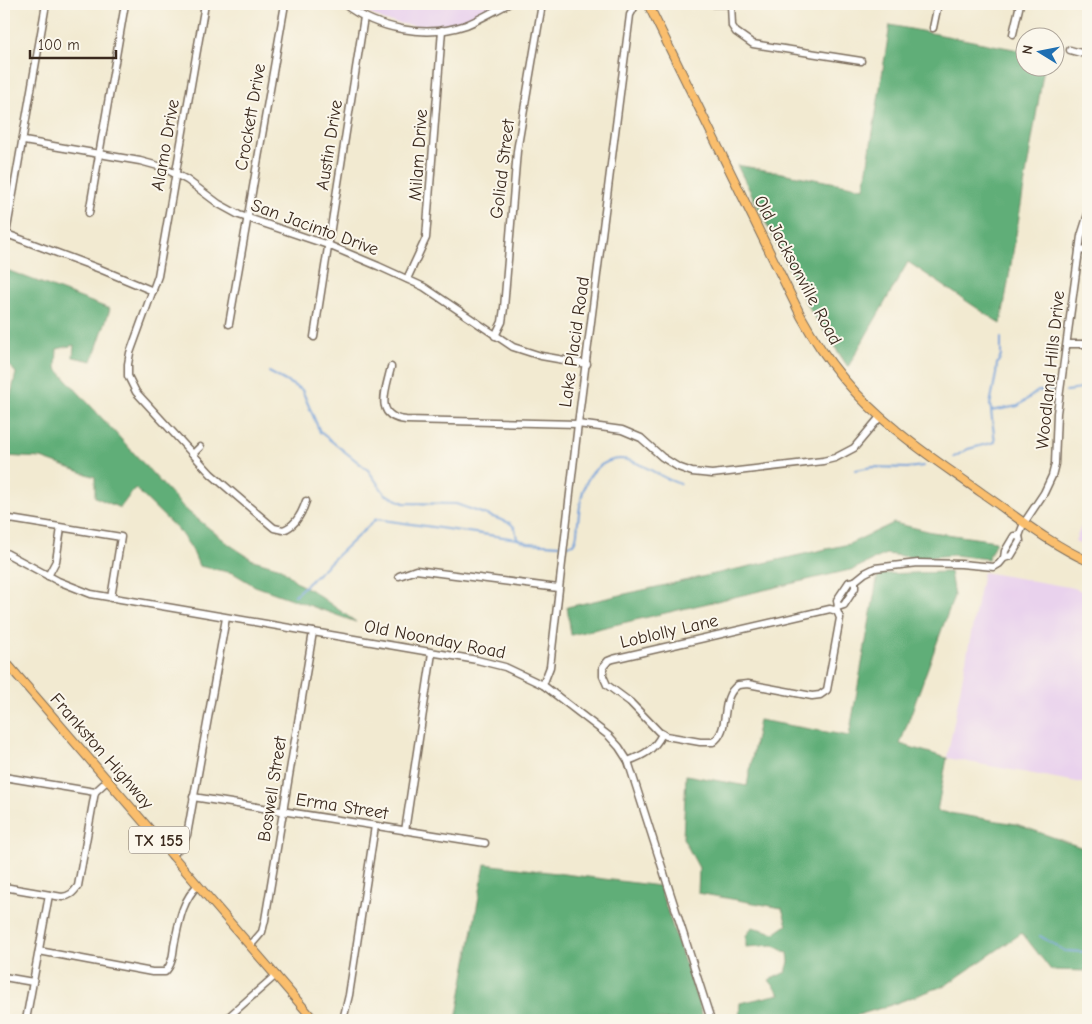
<svg xmlns="http://www.w3.org/2000/svg" width="1092" height="1024" font-family="'Comic Neue',sans-serif">
<style>
.built{fill:#e9d2ed}
.forest{fill:#60ae78;stroke:#4e6c4b}
.lines{fill:none;stroke-linecap:round;stroke-linejoin:round}
.stream{stroke:#709fd9;stroke-width:2}
.minor-casing{stroke:#7b6d5d;stroke-width:9}
.major-casing{stroke:#7b6d5d;stroke-width:10}
.minor{stroke:#fff;stroke-width:6}
.major{stroke:#fabe6d;stroke-width:8}
.labels{text-anchor:middle;stroke-width:4;stroke-linejoin:round;paint-order:stroke}
.shield{fill:#fbf7ec;stroke:#75685c;stroke-width:1}
.shield-label{font-size:16px;font-weight:bold;fill:#3b2a1e}
.street-label{font-size:18px;fill:#3b2a1e;stroke:#fbf7ec}
</style>
<rect width="100%" height="100%" fill="#fbf7ec"/>
<filter id="ink" filterUnits="userSpaceOnUse"><feTurbulence type="fractalNoise" baseFrequency=".02" numOctaves="2"/><feDisplacementMap in="SourceGraphic" scale="10" xChannelSelector="R" yChannelSelector="G"/><feConvolveMatrix kernelMatrix="1 2 1 2 8 2 1 2 1" color-interpolation-filters="sRGB"/></filter>
<filter id="wash" filterUnits="userSpaceOnUse"><feTurbulence type="fractalNoise" baseFrequency=".0096" numOctaves="4" result="noise"/><feDisplacementMap in="SourceGraphic" scale="20" xChannelSelector="R" yChannelSelector="G"/><feGaussianBlur stdDeviation="1.12" result="paint"/><feColorMatrix in="noise" values="0 0 0 0 0 0 0 0 0 0 0 0 0 0 0 0 0 1.4 0 .05"/><feComposite in="paint" operator="in"/></filter>
<g filter="url(#wash)">
<rect width="100%" height="100%" fill="#f2ead1"/>
<g class="built">
<polygon points="350,4 497,4 469,19 452,24 421,27 385,21"/>
<polygon points="1088,510 1088,547 1075,541"/>
<polygon points="983,572 1074,588 1088,594 1088,784 947,758"/>
</g>
<g class="forest">
<polygon points="890,25 1024,51 1024,68 1044,68 1001,324 908,262 848,367 807,305 737,165 864,188"/>
<polygon points="4,269 110,309 92,361 73,357 74,345 57,349 56,368 185,509 230,545 253,560 281,568 299,584 311,590 356,622 255,586 233,573 199,566 192,549 179,531 135,488 120,508 95,497 95,477 41,458 4,456 4,424 16,373 4,359"/>
<polygon points="894,523 932,532 996,541 988,559 953,555 918,558 886,554 854,569 571,635 567,607 849,544"/>
<polygon points="950,572 954,596 900,744 947,758 937,811 1016,824 1083,848 1088,849 1088,971 1051,970 1022,933 946,985 888,1006 841,1020 821,1020 803,1017 790,1020 739,1020 740,1003 780,994 769,980 786,972 789,962 788,953 773,945 746,947 746,936 752,927 775,933 787,925 782,908 698,893 699,868 683,838 686,775 747,786 759,720 849,736 878,574"/>
<polygon points="485,864 659,886 704,1020 456,1020"/>
</g>
<g class="lines">
<g class="stream">
<polyline points="269,372 302,390 320,432 368,470 385,494 404,503 456,504 510,523 515,528 517,539"/>
<polyline points="1066,391 1088,388"/>
<polyline points="991,410 990,405 996,374 997,364 1001,356 1001,338"/>
<polyline points="954,457 968,449 995,442 991,411 1018,406 1038,391 1056,390"/>
<polyline points="855,470 872,467 907,468 923,466"/>
<path d="M568,545L573,544C578,539 577,530 578,522C580,504 582,481 596,469C627,442 651,477 681,484"/>
<polyline points="295,595 376,519 517,539 528,543 560,545"/>
<polyline points="1040,936 1065,951 1088,952"/>
</g>
</g>
</g>
<g filter="url(#ink)">
<g class="lines">
<defs>
<g id="minor">
<path d="M205,4L158,276L130,353L128,364V376L136,392L211,474L274,528L283,530C296,526 302,513 306,501"/>
<path d="M344,4C377,29 425,39 466,25C481,19 494,11 508,4"/>
<polyline points="714,4 731,4"/>
<polyline points="731,4 732,26 736,32 753,44 861,61"/>
<polyline points="933,28 938,4"/>
<polyline points="1013,34 1020,4"/>
<polyline points="1070,50 1088,55"/>
<polyline points="24,141 140,161 162,167 187,180 219,204 239,215 328,245 378,266 424,287 513,347 541,356 587,364"/>
<polyline points="89,213 125,4"/>
<polyline points="4,233 100,269 153,291"/>
<polyline points="6,234 46,4"/>
<polyline points="1079,250 1088,251"/>
<polyline points="407,279 426,238 442,30"/>
<polyline points="229,324 285,4"/>
<polyline points="495,336 502,322 504,308 517,151 542,4"/>
<polyline points="314,337 364,17"/>
<polyline points="1067,344 1088,344"/>
<path d="M391,367C386,390 373,417 406,420L578,424L622,430L641,438L662,457L678,467L692,472L712,474L823,461L835,458L854,448L880,417"/>
<polyline points="193,454 200,447"/>
<polyline points="4,518 121,537 111,598"/>
<polyline points="4,552 58,581 91,594 477,660 505,667 543,685 609,736 619,747 628,761 711,1020"/>
<polyline points="1004,558 1005,551 1014,536 1019,536"/>
<polyline points="48,576 56,561 61,528"/>
<polyline points="399,576 416,570 558,588"/>
<polyline points="855,581 865,573 875,568 918,563 961,564 994,567 999,564 1004,558 1011,556 1020,541 1019,536 1024,523 1044,493 1052,476 1055,464 1057,413 1081,236 1088,214"/>
<path d="M830,609L837,611L840,618L827,690L820,695L812,696L748,684L738,685C718,699 732,729 713,742H700L666,736L659,732L630,702L607,685L603,676V667L608,661L613,659Z"/>
<polyline points="835,610 838,607 844,605 855,588 855,581 849,582 837,600 838,607"/>
<polyline points="543,685 550,667 578,424 630,15 636,4"/>
<path d="M628,761C644,755 654,750 662,734"/>
<polyline points="4,777 95,792"/>
<polyline points="95,792 108,780"/>
<polyline points="193,797 485,843"/>
<polyline points="405,831 432,653"/>
<polyline points="172,856 183,844 187,835 226,618"/>
<path d="M4,887L62,897C70,896 73,893 78,886L95,792"/>
<polyline points="250,946 262,932 265,920 313,632"/>
<path d="M39,951L152,972H165C172,965 173,955 174,946C179,923 181,902 198,885"/>
<polyline points="4,977 33,982"/>
<polyline points="26,1020 49,895"/>
<polyline points="225,1020 276,975"/>
<polyline points="343,1020 349,995 375,826"/>
</g>
<g id="major">
<path d="M648,4L801,316C825,360 857,399 896,430C923,453 953,472 982,493C1017,517 1050,544 1088,561"/>
<polyline points="4,660 314,1020"/>
</g>
</defs>
<use href="#minor" class="minor-casing"/>
<use href="#major" class="major-casing"/>
<use href="#minor" class="minor"/>
<use href="#major" class="major"/>
</g>
</g>
<g class="labels">
<rect class="shield" x="129" y="826.5" width="60" height="27" rx="4"/>
<g class="shield-label">
<text x="159" y="846">TX 155</text>
</g>
<g class="street-label">
<text transform="translate(250 117) rotate(-80)" y="6">Crockett Drive</text>
<text transform="translate(165 145) rotate(-80)" y="6">Alamo Drive</text>
<text transform="translate(329 145) rotate(-81)" y="6">Austin Drive</text>
<text transform="translate(418 155) rotate(-86)" y="6">Milam Drive</text>
<text transform="translate(502 169) rotate(-83)" y="6">Goliad Street</text>
<text transform="translate(315 227) rotate(20)" y="6">San Jacinto Drive</text>
<text transform="translate(798 270) rotate(62)" y="6">Old Jacksonville Road</text>
<text transform="translate(574 342) rotate(-82)" y="6">Lake Placid Road</text>
<text transform="translate(1050 370) rotate(-84)" y="6">Woodland Hills Drive</text>
<text transform="translate(669 631) rotate(-13)" y="6">Loblolly Lane</text>
<text transform="translate(435 639) rotate(11)" y="6">Old Noonday Road</text>
<text transform="translate(102 751) rotate(49)" y="6">Frankston Highway</text>
<text transform="translate(272 789) rotate(-81)" y="6">Boswell Street</text>
<text transform="translate(342 806) rotate(9)" y="6">Erma Street</text>
</g>
</g>
<rect width="1092" height="1024" fill="none" stroke="#fbf7ec" stroke-width="20"/>
<g transform="translate(1040 52) rotate(280)"><circle r="24" fill="#fbf7ec" stroke="#aea59a"/>
<path d="M0-4L9 19L0 12L-9 19Z" fill="#1f6fb2"/>
<text y="-8" font-size="14" font-weight="bold" text-anchor="middle" fill="#3b2a1e">N</text>
</g>
<path d="M30 50v8h86v-8" fill="none" stroke="#3b2a1e" stroke-width="2.5"/>
<text x="38" y="50" font-size="15" fill="#3b2a1e" stroke="#fbf7ec" stroke-width="4" paint-order="stroke">100 m</text>
</svg>
